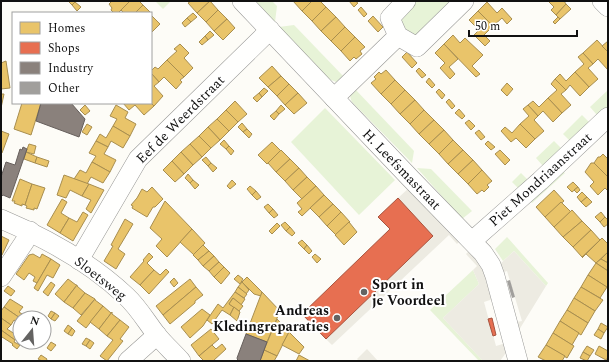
<svg xmlns="http://www.w3.org/2000/svg" width="609" height="362" font-family="Spectral,serif">
<style>
.green{fill:#e7f3d7}
.plaza{fill:#edebe2}
.homes{fill:#e9c46a;stroke:#a88e4f}
.shops{fill:#e76f51;stroke:#a7533e}
.industry{fill:#8a817c;stroke:#665f5c}
.building{fill:#a19f9c}
.lines{fill:none;stroke-linecap:round;stroke-linejoin:round}
.minor-casing{stroke:#979795;stroke-width:20}
.minor{stroke:#fffffe;stroke-width:19}
.poi-dot{fill:#646362;stroke:#fff;stroke-width:1.5}
.labels{text-anchor:middle;stroke-width:4;stroke-linejoin:round;paint-order:stroke}
.street-label{font-size:14px;fill:#111;stroke:#fff}
.poi-label{font-size:14px;font-weight:bold;fill:#111;stroke:#fff;text-anchor:start}
</style>
<rect width="100%" height="100%" fill="#fdfcf7"/>
<g class="green">
<polygon points="155,1 171,1 163,9"/>
<polygon points="255,1 272,1 277,6 275,22"/>
<polygon points="414,1 458,1 418,41 396,19"/>
<polygon points="294,25 345,78 336,82 329,79 279,27"/>
<path d="M353,87L414,151L412,163L352,102C349,96 350,92 353,87Z"/>
<polygon points="608,90 608,107 600,115 597,115 590,107"/>
<polygon points="325,108 395,180 359,215 291,142"/>
<polygon points="582,115 590,123 570,141 563,134"/>
<polygon points="554,141 562,149 543,166 536,158"/>
<polygon points="417,168 431,169 472,211 462,219"/>
<polygon points="562,171 565,173 532,203 530,201"/>
<polygon points="521,173 529,181 521,191 512,182"/>
<polygon points="507,237 548,283 546,286 514,251 503,261 495,249"/>
<polygon points="473,270 479,284 443,318 483,361 479,361 430,310"/>
</g>
<g class="plaza">
<polygon points="409,188 461,240 457,244 449,235 332,345 326,339 433,236 398,198"/>
<polygon points="470,250 481,264 493,299 484,302 496,346 506,343 508,350 500,361 483,361 443,318 479,284 473,270 477,266 466,254"/>
<polygon points="514,251 546,286 519,330 517,322 522,321 507,271 502,273 499,265"/>
<polygon points="367,349 378,361 359,361 357,359"/>
</g>
<g class="homes">
<polygon points="68,1 75,1 75,2 72,5"/>
<polygon points="112,1 130,1 118,13 114,13 111,10 112,8 109,4"/>
<polygon points="130,1 139,1 143,5 135,13 124,13 121,10"/>
<polygon points="191,1 210,1 197,13 188,3"/>
<polygon points="210,1 218,10 206,22 197,13"/>
<polygon points="293,1 312,1 302,11"/>
<polygon points="312,1 320,1 326,7 312,21 302,11"/>
<polygon points="349,1 355,1 358,3 354,7"/>
<polygon points="548,1 564,1 566,4 556,15 551,10 554,7"/>
<polygon points="75,2 81,7 77,11 72,5"/>
<polygon points="487,2 497,13 502,8 512,19 507,24 502,18 493,26 478,11"/>
<polygon points="566,4 571,9 560,19 556,15"/>
<polygon points="143,5 151,13 135,13"/>
<polygon points="326,7 336,17 321,31 312,21"/>
<polygon points="361,7 367,14 364,17 358,10"/>
<polygon points="218,10 227,19 214,31 206,22"/>
<polygon points="478,11 493,26 484,35 490,41 485,46 474,35 479,30 469,20"/>
<polygon points="193,13 197,17 191,22 187,18"/>
<polygon points="151,15 160,24 151,33"/>
<polygon points="373,16 383,27 378,32 368,21"/>
<polygon points="336,17 345,27 331,41 321,31"/>
<polygon points="558,17 560,19 555,24 553,22"/>
<polygon points="187,18 191,22 185,27 182,23"/>
<polygon points="227,19 235,28 223,40 214,31"/>
<polygon points="345,27 355,37 341,51 331,41"/>
<polygon points="210,31 214,35 208,40 205,36"/>
<polygon points="453,35 460,43 465,38 483,55 472,66 480,74 476,77 444,44"/>
<polygon points="205,36 208,40 202,45 199,42"/>
<polygon points="355,37 365,47 360,51 362,54 356,59 354,57 350,61 341,51"/>
<polygon points="597,40 608,52 608,70 598,59 593,64 583,53"/>
<polygon points="608,41 608,52 602,46"/>
<polygon points="180,44 189,53 184,58 193,68 184,77 167,60 177,51 174,49"/>
<polygon points="444,44 458,59 449,67 455,74 450,79 440,68 445,63 435,53"/>
<polygon points="407,52 417,63 412,68 402,57"/>
<polygon points="583,53 593,64 588,68 598,79 589,87 575,72 584,64 578,57"/>
<polygon points="167,60 184,77 180,80 182,82 176,89 164,77 159,82 151,73 151,71 155,67 158,69"/>
<polygon points="6,61 10,88 1,89 1,63"/>
<polygon points="272,66 281,76 268,87 259,78"/>
<polygon points="419,68 426,75 422,78 416,71"/>
<polygon points="386,70 395,80 381,94 371,83 376,79 374,77 379,72 381,74"/>
<polygon points="575,72 589,87 580,96 570,85 566,90 555,79 560,74 566,81"/>
<polygon points="151,73 159,82 154,86 163,96 154,106 151,103"/>
<polygon points="281,76 289,84 277,96 268,87"/>
<polygon points="429,78 435,85 432,88 426,82"/>
<polygon points="555,79 566,90 561,94 571,105 562,113 548,98 557,90 551,84"/>
<polygon points="395,80 405,90 391,104 381,94"/>
<polygon points="507,83 513,89 507,96 501,90"/>
<polygon points="289,84 298,93 285,105 277,96"/>
<polygon points="264,88 268,91 262,97 259,93"/>
<polygon points="439,89 445,95 442,99 436,92"/>
<polygon points="405,90 415,100 400,114 391,104"/>
<polygon points="259,93 262,97 257,102 253,98"/>
<polygon points="298,93 307,103 294,114 285,105"/>
<polygon points="1,94 4,94 1,108"/>
<polygon points="548,98 562,113 553,122 543,111 538,116 528,105 533,101 539,107"/>
<polygon points="449,99 455,106 452,109 446,102"/>
<polygon points="415,100 424,110 410,124 400,114"/>
<polygon points="235,101 247,114 238,122 226,110"/>
<polygon points="22,103 41,103 31,135 14,129"/>
<polygon points="123,103 151,103 154,106 144,115 135,105 129,110"/>
<polygon points="85,105 90,111 85,115 80,110"/>
<polygon points="116,105 128,112 125,118 136,124 130,136 113,126 117,119 110,116"/>
<polygon points="281,105 285,109 279,114 276,111"/>
<polygon points="528,105 538,116 534,120 544,131 535,139 520,124 529,116 523,109"/>
<polygon points="459,109 465,116 462,119 455,113"/>
<polygon points="226,110 238,122 229,131 217,119"/>
<polygon points="424,110 434,120 419,134 410,124"/>
<polygon points="276,111 279,114 274,120 270,116"/>
<polygon points="217,119 229,131 220,140 208,127"/>
<polygon points="434,120 444,130 429,144 419,134"/>
<polygon points="469,120 475,126 471,130 465,123"/>
<polygon points="242,123 247,129 243,132 238,127"/>
<polygon points="87,124 92,127 87,135 82,132"/>
<polygon points="520,124 535,139 526,148 516,138 511,142 501,131 505,127 512,133"/>
<polygon points="113,126 130,136 123,148 111,141 108,147 96,141 100,134 106,138"/>
<polygon points="208,127 220,140 211,148 199,136"/>
<polygon points="247,129 252,134 249,138 243,132"/>
<polygon points="444,130 453,140 439,154 429,144"/>
<polygon points="479,130 485,137 481,140 475,133"/>
<polygon points="1,131 9,134 2,153 1,153"/>
<polygon points="199,136 211,148 202,157 190,144"/>
<polygon points="224,140 229,146 226,149 220,144"/>
<polygon points="453,140 463,150 448,164 439,154"/>
<polygon points="96,141 108,147 104,154 116,160 110,172 92,162 96,156 89,153"/>
<polygon points="488,141 495,147 491,150 485,144"/>
<polygon points="272,142 281,151 267,164 258,155"/>
<polygon points="29,144 36,146 34,154 26,152"/>
<polygon points="190,144 202,157 193,165 181,152"/>
<polygon points="229,146 234,151 231,155 226,149"/>
<polygon points="281,150 290,159 276,172 268,163"/>
<polygon points="463,150 473,160 458,174 448,164"/>
<polygon points="500,150 510,160 505,165 495,154"/>
<polygon points="26,152 37,157 35,163 24,159"/>
<polygon points="181,152 193,165 184,174 172,161"/>
<polygon points="603,154 608,159 608,177 594,163 598,157 600,157"/>
<polygon points="37,157 49,161 47,167 35,163"/>
<polygon points="206,157 211,163 208,166 202,160"/>
<polygon points="290,159 299,168 285,181 276,172"/>
<polygon points="473,160 482,170 468,184 458,174"/>
<polygon points="172,161 184,174 175,182 163,170"/>
<polygon points="92,162 110,172 103,183 91,177 87,184 74,179 80,170 86,173"/>
<polygon points="211,163 217,168 213,172 208,166"/>
<polygon points="591,163 594,163 608,177 608,191 605,188 598,195 590,186 594,182 585,172"/>
<polygon points="299,168 307,177 293,190 285,181"/>
<polygon points="482,170 492,181 487,185 489,187 484,192 482,190 477,194 468,184"/>
<polygon points="188,174 193,180 190,183 185,178"/>
<polygon points="64,175 89,184 82,196 70,190 66,198 57,195"/>
<polygon points="307,177 316,186 302,199 293,190"/>
<polygon points="20,179 32,184 25,205 22,204 22,206 14,203 15,201 12,201"/>
<polygon points="193,180 199,185 195,189 190,183"/>
<polygon points="232,180 236,184 230,189 227,186"/>
<polygon points="573,182 578,187 572,192 567,187"/>
<polygon points="32,184 45,188 37,209 34,208 34,210 26,208 27,206 25,205"/>
<polygon points="89,184 104,190 91,213 86,209 91,200 82,196"/>
<polygon points="250,186 256,191 252,195 247,189"/>
<polygon points="316,186 324,195 302,216 298,212 302,209 297,203"/>
<polygon points="152,187 163,199 155,207 153,207 147,217 132,208 133,206 131,205 137,198 142,189 147,192"/>
<polygon points="578,187 580,190 577,193 574,190"/>
<polygon points="554,190 564,201 545,217 536,207"/>
<polygon points="256,191 261,197 257,200 252,195"/>
<polygon points="582,192 587,197 581,202 577,197"/>
<polygon points="324,195 333,204 319,217 310,208"/>
<polygon points="587,197 592,202 586,207 581,202"/>
<polygon points="62,199 67,202 61,213 69,218 60,233 47,225"/>
<polygon points="165,201 192,229 167,257 156,246 162,239 150,228"/>
<polygon points="561,202 571,212 554,227 545,217"/>
<polygon points="268,204 273,209 269,213 264,207"/>
<polygon points="333,204 341,212 327,226 319,217"/>
<polygon points="273,209 278,215 274,218 269,213"/>
<polygon points="572,210 582,221 563,237 554,227"/>
<polygon points="83,212 88,215 73,241 60,233 69,218 77,222"/>
<polygon points="341,212 350,222 336,235 327,226"/>
<polygon points="601,212 605,217 600,222 595,217"/>
<polygon points="605,217 608,220 608,224 604,227 600,222"/>
<polygon points="125,219 133,224 118,249 125,254 116,269 104,261 113,246 111,245"/>
<polygon points="582,221 591,230 573,247 563,237"/>
<polygon points="285,222 290,227 286,231 281,225"/>
<polygon points="349,222 357,232 344,245 335,235"/>
<polygon points="277,223 280,226 272,234 269,231"/>
<polygon points="290,227 295,233 292,236 286,231"/>
<polygon points="192,229 205,243 194,255 180,242"/>
<polygon points="591,230 600,240 582,257 573,247"/>
<polygon points="1,236 9,240 2,255 1,255"/>
<polygon points="602,238 608,244 608,252 596,263 586,254 582,258"/>
<polygon points="302,240 307,245 304,249 298,243"/>
<polygon points="203,245 209,251 198,260 193,255"/>
<polygon points="307,245 312,251 309,254 304,249"/>
<polygon points="209,251 214,256 203,266 198,260"/>
<polygon points="608,252 608,263 601,259"/>
<polygon points="149,253 153,257 147,263 154,270 140,285 130,277 144,261 143,260"/>
<polygon points="33,254 40,258 42,254 51,259 37,283 33,281 35,277 29,273 24,280 16,274 29,255"/>
<polygon points="315,254 321,259 317,263 312,257"/>
<polygon points="214,256 219,262 209,271 203,266"/>
<polygon points="51,259 60,265 53,278 47,275 38,291 34,288"/>
<polygon points="601,259 608,263 608,271 596,263"/>
<polygon points="219,262 224,267 214,277 209,271"/>
<polygon points="596,263 608,271 608,288 588,275"/>
<polygon points="224,267 230,273 221,284 214,277"/>
<polygon points="166,269 169,272 149,294 140,285 154,270 160,275"/>
<polygon points="238,275 243,279 240,284 234,279"/>
<polygon points="588,275 607,287 600,298 581,287"/>
<polygon points="247,277 262,292 261,296 254,294 242,282"/>
<polygon points="174,278 178,283 174,287 170,282"/>
<polygon points="68,279 76,285 77,285 64,302 55,294"/>
<polygon points="190,279 196,287 163,315 156,306"/>
<polygon points="51,282 55,285 48,296 43,292"/>
<polygon points="242,282 249,290 246,294 238,287"/>
<polygon points="77,285 77,286 85,293 73,308 64,302"/>
<polygon points="8,286 15,291 11,296 4,291"/>
<polygon points="196,287 203,295 195,301 195,303 170,324 163,315"/>
<polygon points="238,287 247,294 244,298 235,292"/>
<polygon points="581,287 603,300 595,311 574,298"/>
<polygon points="235,292 245,299 241,305 233,298 229,304 234,307 230,315 222,310 212,324 207,320 218,304 223,308"/>
<polygon points="262,292 280,311 267,342 246,334"/>
<polygon points="85,293 95,299 81,315 73,308"/>
<polygon points="233,298 243,306 239,311 229,304"/>
<polygon points="574,298 595,311 588,323 567,310"/>
<polygon points="10,299 23,307 19,312 28,318 20,318 4,307"/>
<polygon points="95,299 95,300 103,306 86,328 77,321"/>
<polygon points="103,306 111,313 112,312 99,329 90,322"/>
<polygon points="4,307 20,318 20,324 14,320 11,325 1,318 1,311"/>
<polygon points="234,307 240,312 237,321 230,315"/>
<polygon points="202,309 210,315 203,326 190,338 181,327"/>
<polygon points="567,310 588,323 581,335 560,321"/>
<polygon points="51,311 55,313 51,319 48,316"/>
<polygon points="112,312 112,314 120,320 107,336 99,329"/>
<polygon points="55,313 59,316 55,321 51,319"/>
<polygon points="1,318 11,325 7,329 18,336 15,340 1,330"/>
<polygon points="277,319 289,332 277,356 264,350"/>
<polygon points="120,320 129,327 120,339 123,341 107,361 100,356 113,340 107,336"/>
<polygon points="560,321 579,333 572,345 553,333"/>
<polygon points="601,323 608,327 604,333 598,329"/>
<polygon points="68,325 72,328 68,334 64,331"/>
<polygon points="72,328 75,331 72,336 68,334"/>
<polygon points="211,329 219,339 199,356 191,345"/>
<polygon points="598,329 604,333 601,339 594,335"/>
<polygon points="1,330 15,340 14,342 20,345 17,349 12,345 13,344 2,337 1,339"/>
<polygon points="289,332 304,347 299,354 282,345"/>
<polygon points="553,333 574,346 567,358 546,345"/>
<polygon points="20,338 20,342 24,342 22,345 17,341"/>
<polygon points="86,338 90,340 86,346 82,344"/>
<polygon points="90,340 94,343 90,349 86,346"/>
<polygon points="51,342 56,345 51,351 47,348"/>
<polygon points="222,344 226,349 213,361 204,361 199,356 212,345 216,349"/>
<polygon points="546,345 565,356 562,361 546,361 538,357"/>
<polygon points="587,346 594,350 590,356 583,352"/>
<polygon points="599,346 608,351 608,357 606,360 595,354"/>
<polygon points="264,350 277,356 274,361 260,361"/>
<polygon points="583,352 590,356 587,361 580,358"/>
<polygon points="41,355 47,359 46,361 42,361 38,359"/>
<polygon points="299,355 310,361 296,361"/>
</g>
<g class="shops">
<polygon points="398,198 433,236 326,339 302,314 390,229 378,217"/>
<polygon points="492,318 496,335 493,336 488,319"/>
</g>
<g class="industry">
<polygon points="41,103 71,103 85,119 79,137 36,121"/>
<polygon points="23,147 27,149 10,198 3,195 1,197 1,177 6,162 15,165 20,149 22,150"/>
<polygon points="246,334 267,342 260,361 238,361 237,358"/>
</g>
<polygon class="building" points="510,280 515,297 512,298 507,281"/>
<g class="lines">
<defs>
<g id="minor">
<polyline points="242,1 411,179 483,253 491,265 495,276 518,361"/>
<polyline points="406,1 390,18 398,36 417,47 464,1"/>
<polyline points="602,1 608,7"/>
<polyline points="334,98 398,36"/>
<path d="M1,219C46,238 90,262 126,296C138,307 146,321 156,334C163,343 173,352 181,361"/>
<polyline points="472,241 540,181 608,117"/>
<polyline points="79,260 138,159 270,30"/>
<polyline points="1,277 25,241 30,231"/>
<polyline points="128,361 157,335"/>
</g>
</defs>
<use href="#minor" class="minor-casing"/>
<use href="#minor" class="minor"/>
</g>
<g class="poi-dot">
<circle cx="364" cy="292" r="4"/>
<circle cx="337" cy="318" r="4"/>
</g>
<g class="labels">
<g class="street-label">
<text transform="translate(180 119) rotate(-45)" y="5">Eef de Weerdstraat</text>
<text transform="translate(402 169) rotate(46)" y="5">H. Leefsmastraat</text>
<text transform="translate(540 179) rotate(-42)" y="5">Piet Mondriaanstraat</text>
<text transform="translate(101 278) rotate(38)" y="5">Sloetsweg</text>
</g>
<g class="poi-label">
<text x="372" y="289">Sport in<tspan x="372" dy="16">je Voordeel</tspan></text>
<text x="329" y="315" text-anchor="end">Andreas<tspan x="329" dy="16">Kledingreparaties</tspan></text>
</g>
</g>
<rect width="609" height="362" fill="none" stroke="#111111" stroke-width="4"/>
<rect x="12" y="12" width="140" height="92" fill="#ffffff" stroke="#a0a0a0"/>
<rect x="20" y="22" width="20" height="12" fill="#e9c46a" stroke="#a0a0a0"/>
<text x="48" y="32" font-size="12" fill="#111111">Homes</text>
<rect x="20" y="42" width="20" height="12" fill="#e76f51" stroke="#a0a0a0"/>
<text x="48" y="52" font-size="12" fill="#111111">Shops</text>
<rect x="20" y="62" width="20" height="12" fill="#8a817c" stroke="#a0a0a0"/>
<text x="48" y="72" font-size="12" fill="#111111">Industry</text>
<rect x="20" y="82" width="20" height="12" fill="#a19f9c" stroke="#a0a0a0"/>
<text x="48" y="92" font-size="12" fill="#111111">Other</text>
<g transform="translate(32 330) rotate(17)"><circle r="19" fill="#ffffff" stroke="#a0a0a0"/>
<path d="M0-3L7 15L0 10L-7 15Z" fill="#646362"/>
<text y="-6" font-size="11" font-weight="bold" text-anchor="middle" fill="#111111">N</text>
</g>
<path d="M469 30v6h108v-6" fill="none" stroke="#111111" stroke-width="2"/>
<text x="475" y="30" font-size="12" fill="#111111" stroke="#ffffff" stroke-width="3" paint-order="stroke">50 m</text>
</svg>
